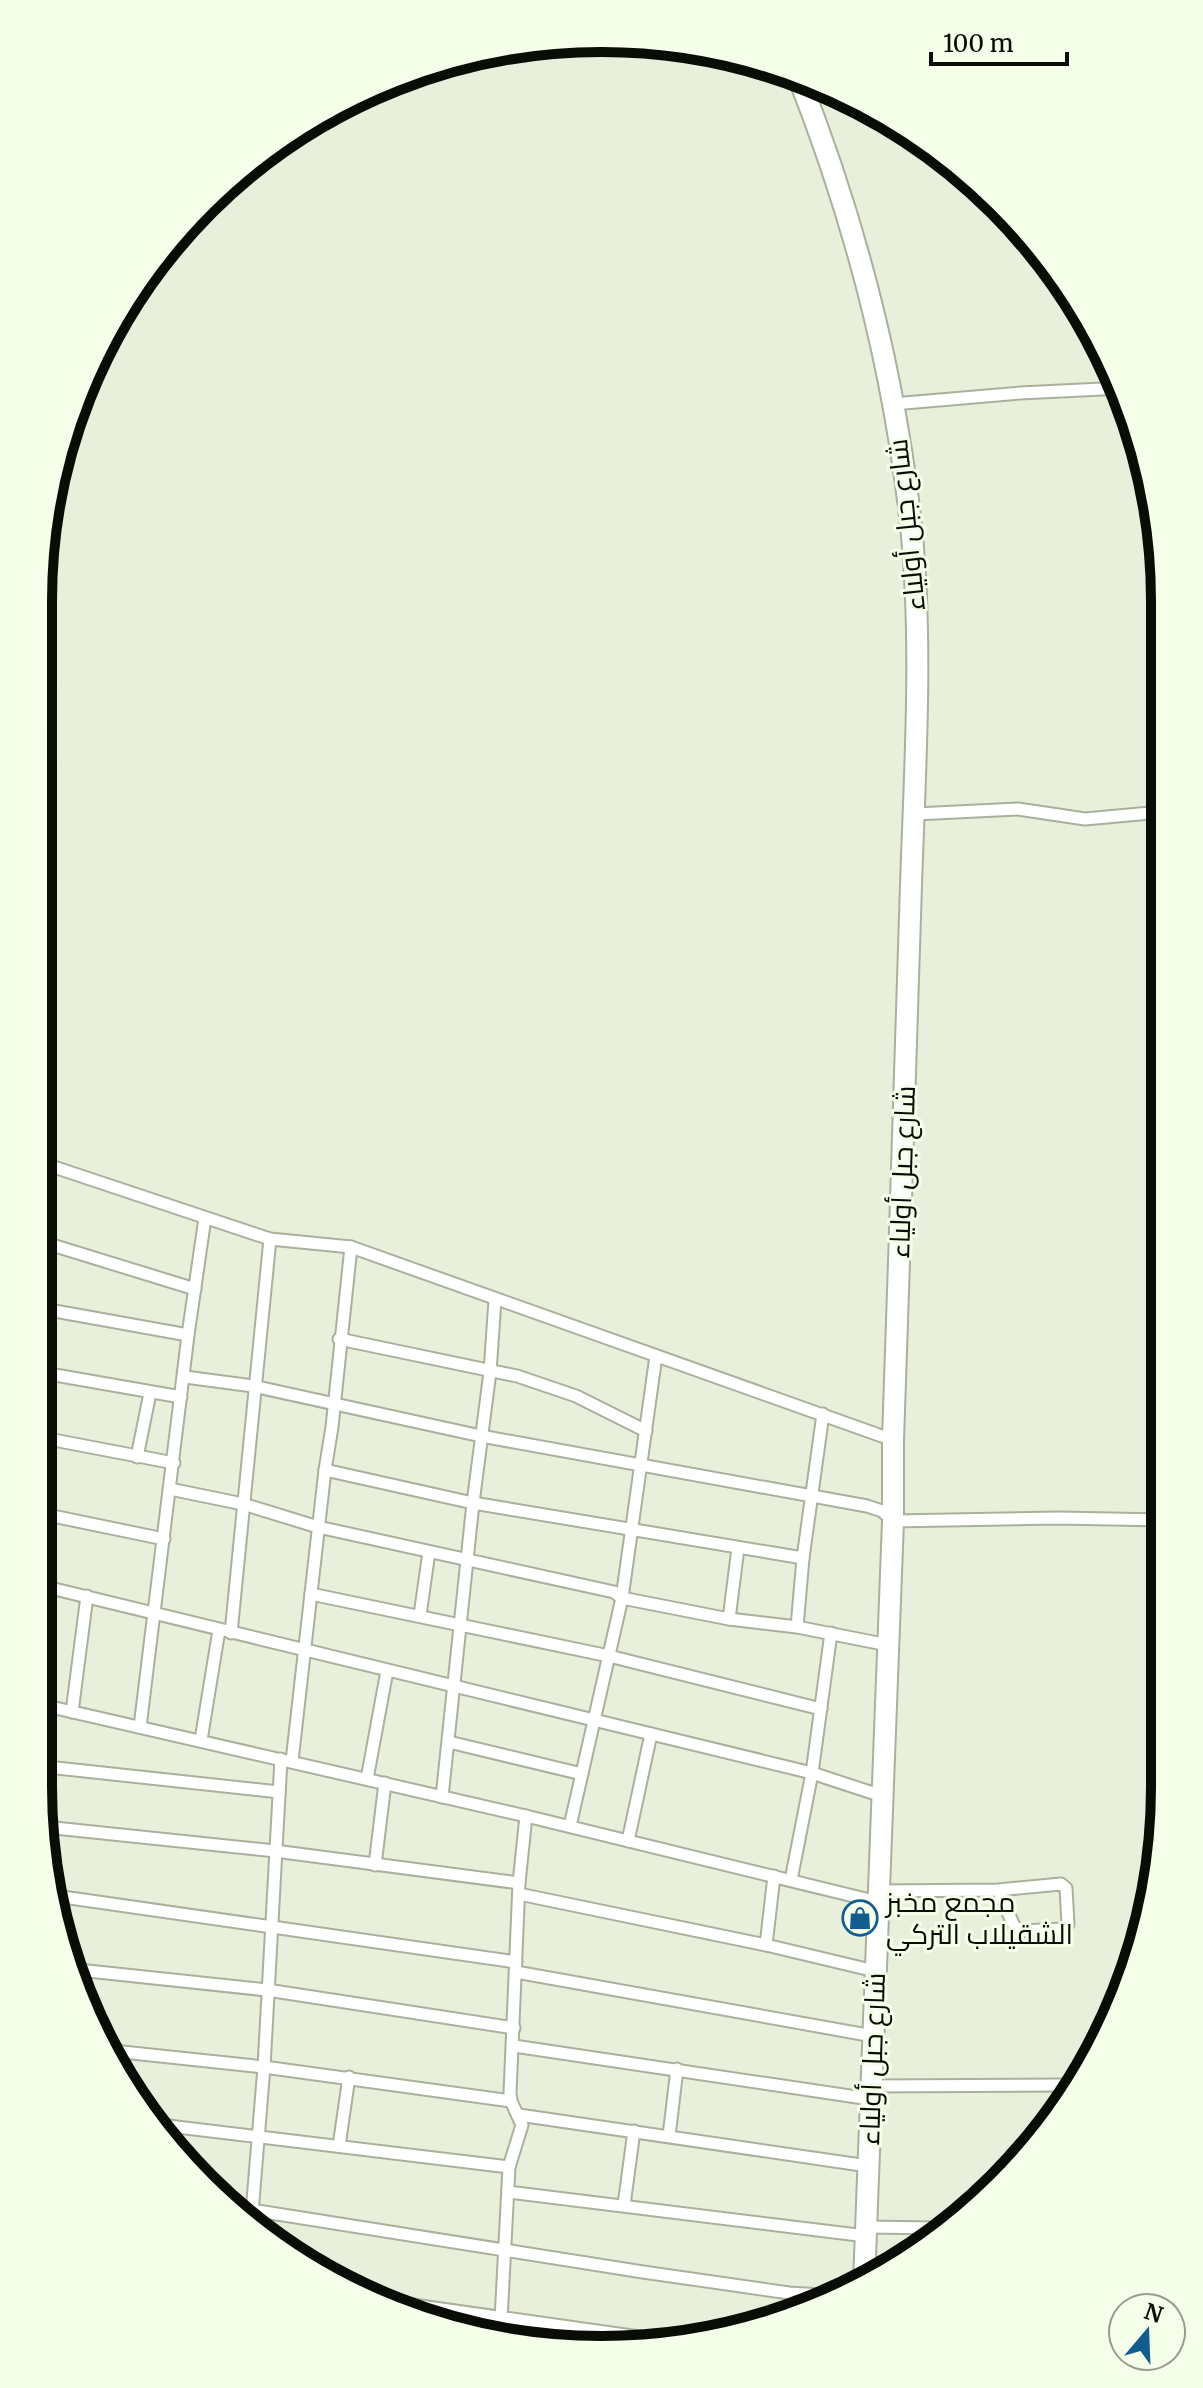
<svg xmlns="http://www.w3.org/2000/svg" width="1203" height="2388" font-family="Merriweather,Cairo,serif">
<style>
.lines{fill:none;stroke-linecap:round;stroke-linejoin:round}
.street-casing{stroke:#a8b19c;stroke-width:15}
.highway-casing{stroke:#a8b19c;stroke-width:24}
.street{stroke:#fff;stroke-width:11}
.highway{stroke:#fff;stroke-width:20}
.labels{text-anchor:middle;stroke-width:6;stroke-linejoin:round;paint-order:stroke}
.street-label{font-size:28px;fill:#0a0d06;stroke:#f5fee8}
.poi-label{font-size:28px;fill:#0a0d06;stroke:#f5fee8;text-anchor:start}
.rim{fill:none;stroke:#0a0d06;stroke-width:10}
</style>
<rect width="100%" height="100%" fill="#e8f0db"/>
<g class="lines">
<defs>
<g id="street">
<polyline points="893,404 1020,393 1123,388"/>
<polyline points="915,814 1018,809 1085,819 1161,812"/>
<polyline points="39,1162 270,1239 351,1247 893,1440"/>
<polyline points="39,1189 45,1164"/>
<polyline points="39,1241 195,1289"/>
<polyline points="38,1308 188,1335"/>
<polyline points="339,1339 517,1376 576,1396 646,1431"/>
<polyline points="38,1372 181,1397"/>
<polyline points="185,1377 253,1386 481,1436 867,1506 882,1511 893,1521 1059,1518 1163,1520"/>
<polyline points="38,1437 174,1463"/>
<polyline points="137,1457 150,1393"/>
<polyline points="325,1470 473,1503 803,1558"/>
<polyline points="170,1489 243,1504 318,1527 614,1592 622,1598 729,1619 797,1627 888,1645"/>
<polyline points="38,1513 164,1539"/>
<polyline points="38,1585 812,1773 882,1796"/>
<polyline points="311,1594 609,1656 821,1709"/>
<polyline points="420,1615 429,1552"/>
<polyline points="729,1619 738,1548"/>
<polyline points="797,1627 803,1558 823,1414"/>
<polyline points="231,1633 270,1239"/>
<polyline points="38,1704 526,1816 878,1902"/>
<polyline points="72,1712 87,1596"/>
<polyline points="140,1727 188,1335 205,1218"/>
<polyline points="201,1740 219,1630"/>
<polyline points="449,1742 582,1774"/>
<polyline points="292,1761 325,1470 332,1427 351,1247"/>
<polyline points="38,1766 279,1792"/>
<polyline points="367,1779 387,1671"/>
<polyline points="442,1797 473,1503 490,1372 495,1300"/>
<polyline points="570,1826 622,1598 656,1356"/>
<polyline points="45,1827 275,1851 519,1883"/>
<polyline points="628,1841 651,1734"/>
<polyline points="375,1865 385,1783"/>
<polyline points="791,1880 812,1773 831,1633"/>
<polyline points="878,1891 998,1890 1061,1884 1066,1888 1068,1924 1063,1929 1021,1931 1014,1926 998,1890"/>
<polyline points="519,1894 766,1945 875,1971"/>
<polyline points="56,1896 516,1962"/>
<polyline points="766,1945 774,1876"/>
<polyline points="69,1969 267,1990 514,2028"/>
<polyline points="516,1972 873,2036"/>
<polyline points="514,2046 870,2099"/>
<polyline points="113,2051 264,2067 511,2101"/>
<polyline points="871,2086 1072,2085"/>
<polyline points="519,2115 868,2166"/>
<polyline points="152,2124 509,2167"/>
<polyline points="669,2136 677,2069"/>
<polyline points="339,2146 349,2077"/>
<polyline points="508,2192 866,2236"/>
<polyline points="624,2205 634,2131"/>
<polyline points="226,2206 643,2272 789,2293 838,2296"/>
<polyline points="251,2225 264,2067 281,1759"/>
<polyline points="866,2227 939,2228"/>
<polyline points="392,2302 682,2343"/>
<polyline points="500,2339 509,2167 522,2125 511,2101 510,2093 519,1883 526,1816"/>
</g>
<path id="highway" d="M798,76C855,220 894,371 911,525C923,645 915,766 911,885C906,1070 899,1255 893,1440V1521L864,2283"/>
</defs>
<use href="#street" class="street-casing"/>
<use href="#highway" class="highway-casing"/>
<use href="#street" class="street"/>
<use href="#highway" class="highway"/>
</g>
<defs>
<symbol id="shop-ring" viewBox="-11 -11 22 22"><circle r="9.5" fill="#f5fee8" stroke="#135c90" stroke-width="1.5"/><path d="M-5-2.5h2.3a2.7 3.5 0 0 1 5.4 0H5L5.5 6h-11ZM-1.5-2.5h3a1.5 2.3 0 0 0-3 0Z" fill="#135c90"/></symbol>
</defs>
<g fill-rule="evenodd">
<use href="#shop-ring" x="840" y="1898" width="40" height="40"/>
</g>
<g class="labels">
<g class="street-label">
<text transform="translate(906 525) rotate(-96)" y="10">شارع جبل أولياء</text>
<text transform="translate(902 1172) rotate(-88)" y="10">شارع جبل أولياء</text>
<text transform="translate(872 2059) rotate(-88)" y="10">شارع جبل أولياء</text>
</g>
<g class="poi-label">
<text x="886" y="1912">مجمع مخبز<tspan x="886" dy="32">الشقيلاب التركي</tspan></text>
</g>
</g>
<path d="M0 0H1203V2388H0ZM601 52H602A549 549 0 0 1 1151 601V1787A549 549 0 0 1 602 2336H601A549 549 0 0 1 52 1787V601A549 549 0 0 1 601 52Z" fill="#f5fee8" fill-rule="evenodd"/>
<path class="rim" d="M601 52H602A549 549 0 0 1 1151 601V1787A549 549 0 0 1 602 2336H601A549 549 0 0 1 52 1787V601A549 549 0 0 1 601 52Z"/>
<g transform="translate(1147 2332) rotate(19)"><circle r="38" fill="#f5fee8" stroke="#979e8e" stroke-width="2"/>
<path d="M0-6L14 30L0 20L-14 30Z" fill="#135c90"/>
<text y="-12" font-size="22" font-weight="bold" text-anchor="middle" fill="#0a0d06">N</text>
</g>
<path d="M931 52v12h136v-12" fill="none" stroke="#0a0d06" stroke-width="4"/>
<text x="943" y="52" font-size="24" fill="#0a0d06" stroke="#f5fee8" stroke-width="6" paint-order="stroke">100 m</text>
</svg>
